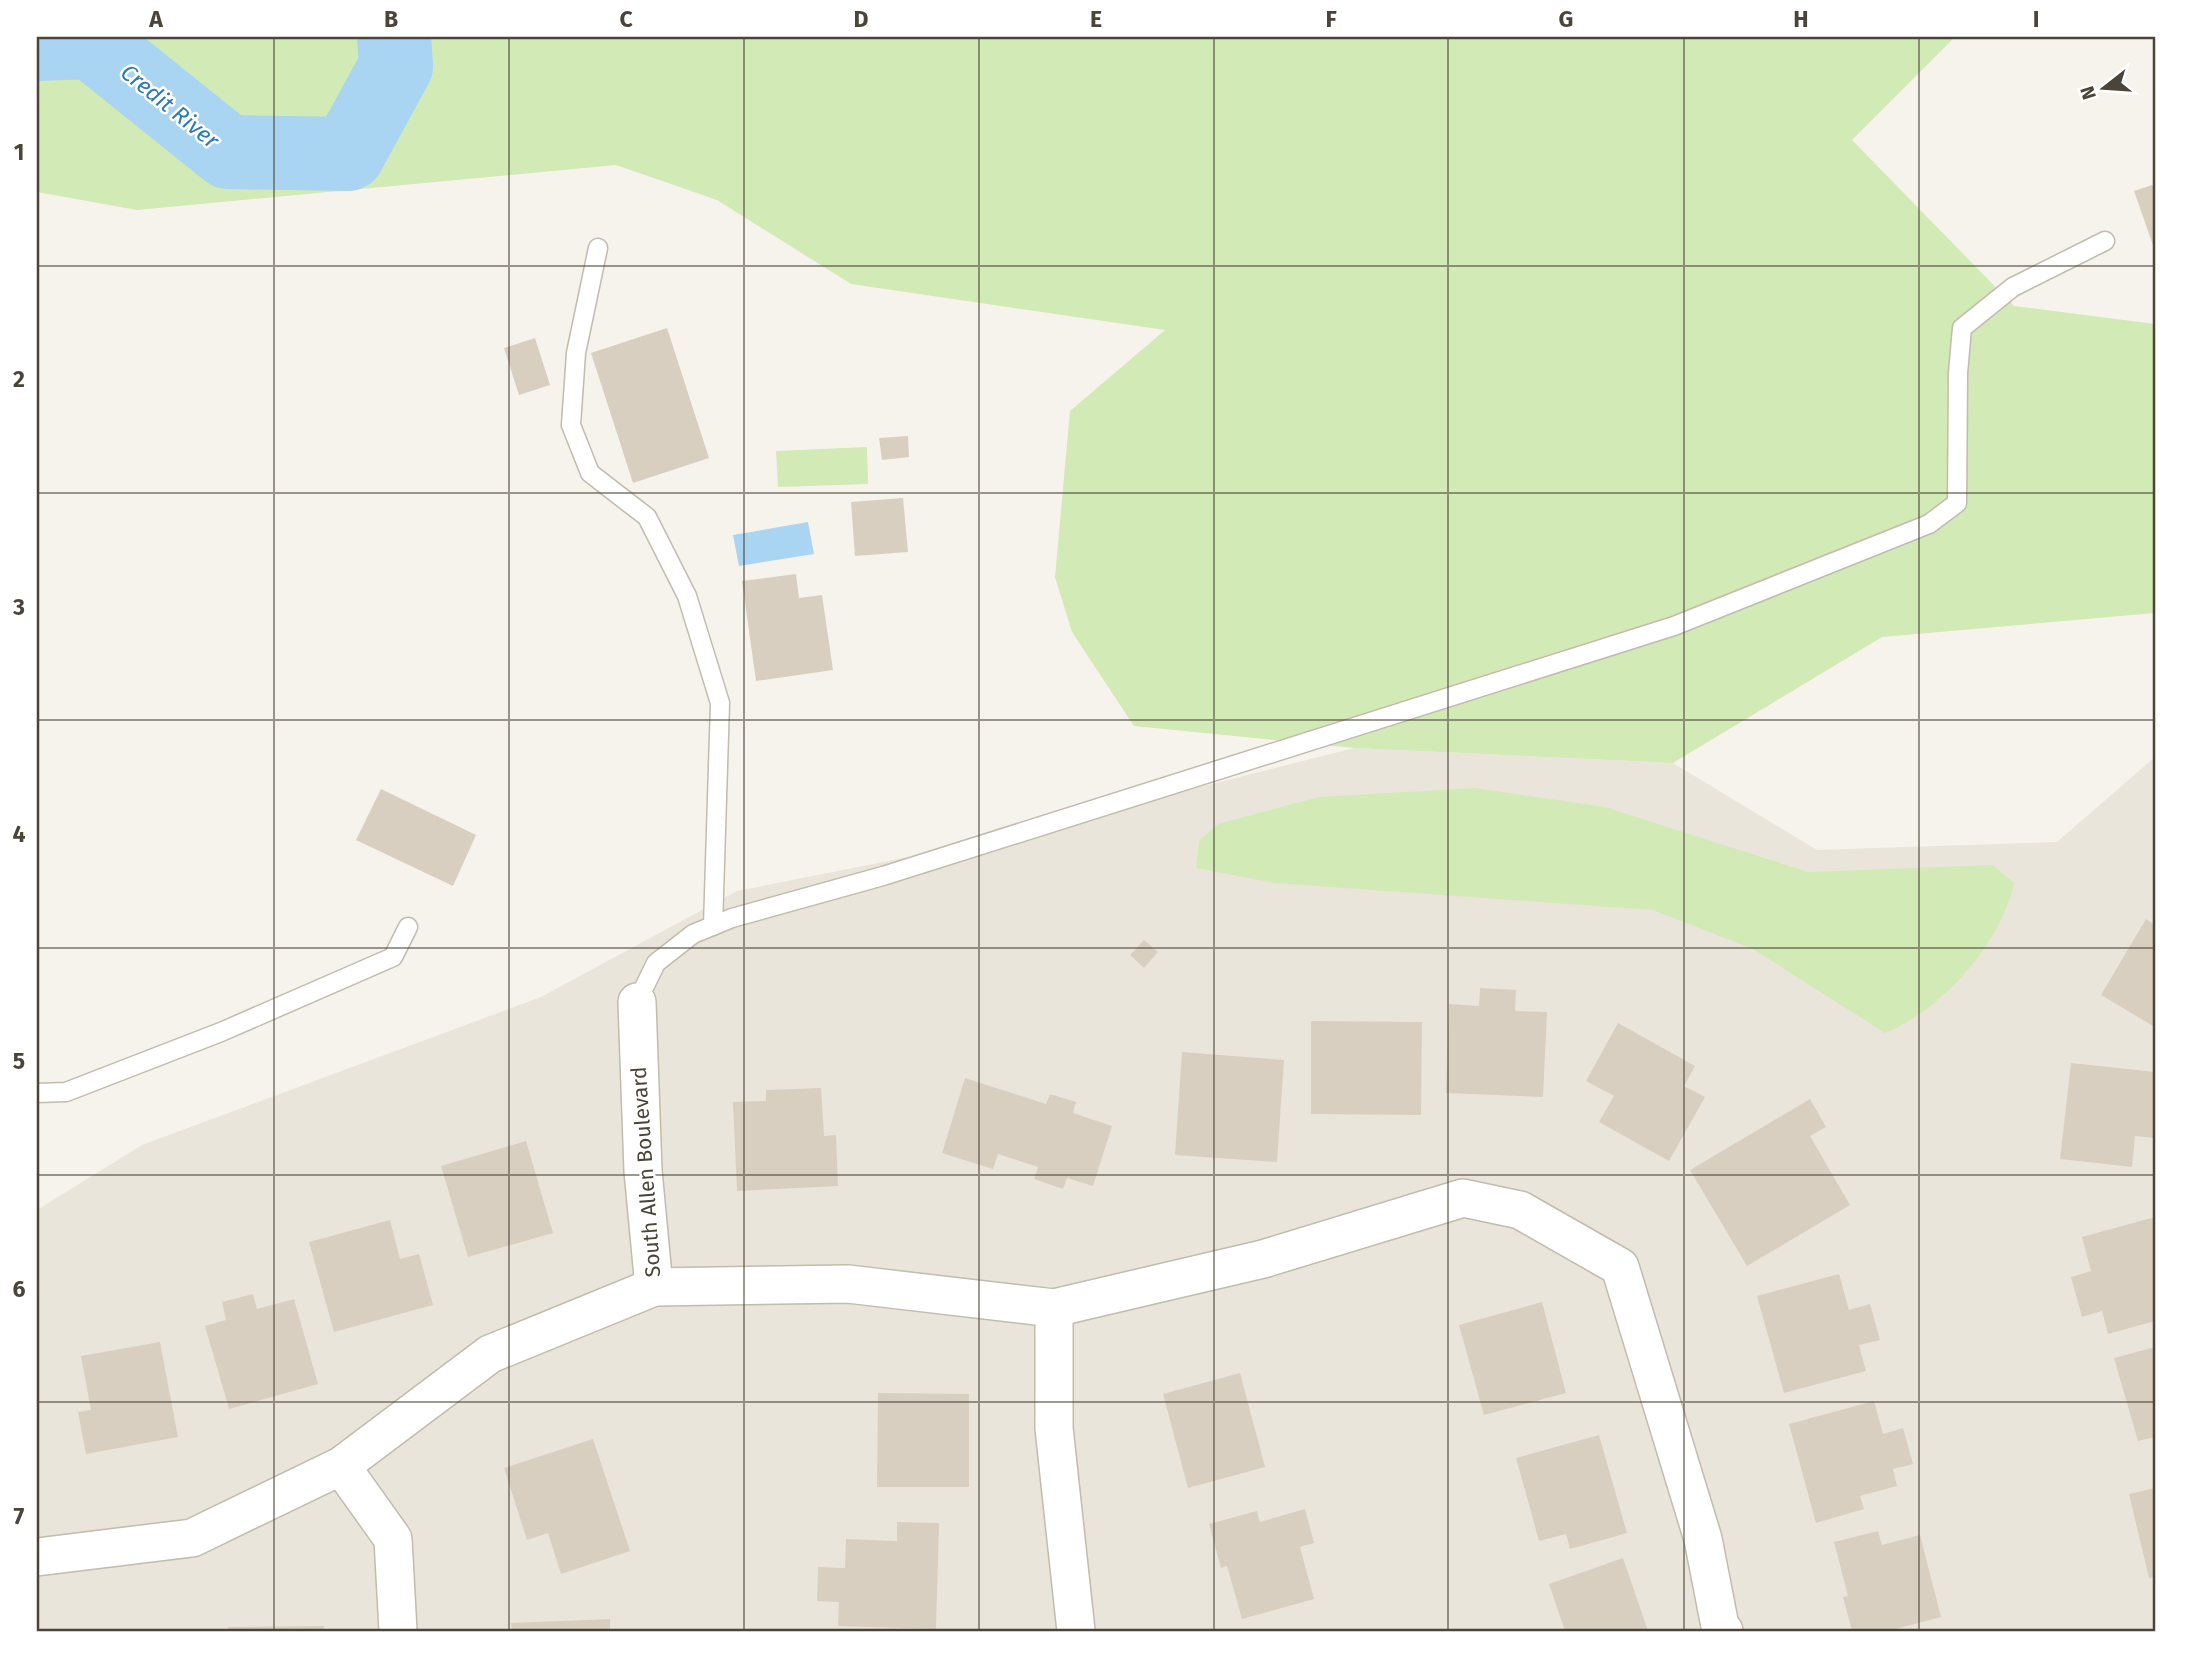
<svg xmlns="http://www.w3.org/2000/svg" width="2192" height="1668" font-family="'Fira Sans',sans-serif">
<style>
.residential{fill:#eae5da}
.green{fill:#d2eab5}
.water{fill:#a9d4f2}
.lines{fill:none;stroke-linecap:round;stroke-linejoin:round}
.river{stroke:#a9d4f2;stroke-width:74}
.building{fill:#d8cfc1}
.service-casing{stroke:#c2bbae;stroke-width:21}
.minor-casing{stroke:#c2bbae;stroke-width:40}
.service{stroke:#fff;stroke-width:18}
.minor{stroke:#fff;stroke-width:37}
.grid{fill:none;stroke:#4b4439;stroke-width:2;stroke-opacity:0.55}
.labels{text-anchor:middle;stroke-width:5;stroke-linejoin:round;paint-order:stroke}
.street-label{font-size:21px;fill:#4b4439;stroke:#fff}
.water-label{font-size:23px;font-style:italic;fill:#2e7ab2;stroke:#fff}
.neatline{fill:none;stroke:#4b4439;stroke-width:2.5}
.grid-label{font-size:23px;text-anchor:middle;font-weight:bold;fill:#4b4439}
</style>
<rect width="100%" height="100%" fill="#f6f3ec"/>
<polygon class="residential" points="1354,748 1673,763 1817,850 2057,842 2155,757 2155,1631 37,1631 37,1210 142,1145 541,997 737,891 984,842"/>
<g class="green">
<polygon points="37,37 1955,37 1852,140 2014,306 2155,324 2155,613 1882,637 1673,763 1354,748 1134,726 1072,632 1055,577 1070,411 1165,330 851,284 717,200 616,165 137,210 37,192"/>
<polygon points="867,447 868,484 778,487 776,451"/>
<path d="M1475,788L1605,807L1808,872L1993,865L2014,883C2001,944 1942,1010 1885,1033L1753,949L1653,910L1275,883L1196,868L1199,841L1218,824L1319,797Z"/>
</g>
<polygon class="water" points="808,522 814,554 739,566 733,535"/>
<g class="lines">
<polyline class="river" points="37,44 91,42 228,152 348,154 396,66 394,37"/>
</g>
<g class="building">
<polygon points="2155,184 2155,251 2134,191"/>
<polygon points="667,328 709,458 633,483 591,353"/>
<polygon points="535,338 550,385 519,395 504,348"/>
<polygon points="908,436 909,457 882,460 879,438"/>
<polygon points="903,498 908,552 855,556 851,502"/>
<polygon points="796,574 799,598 822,595 833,670 756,681 742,581"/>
<polygon points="381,789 476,835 453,886 356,840"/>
<polygon points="2146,919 2155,925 2155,1027 2101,995"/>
<polygon points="1144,940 1158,952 1144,968 1130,955"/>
<polygon points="1480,988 1516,990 1515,1011 1547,1012 1543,1097 1446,1093 1449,1004 1479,1006"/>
<polygon points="1311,1021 1422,1022 1421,1115 1311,1114"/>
<polygon points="1618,1023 1695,1066 1684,1086 1705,1097 1669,1161 1599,1122 1614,1096 1586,1081"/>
<polygon points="1182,1052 1284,1060 1277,1162 1175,1155"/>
<polygon points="2071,1063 2155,1072 2155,1138 2135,1136 2132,1167 2060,1159"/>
<polygon points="965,1078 1046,1104 1050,1094 1076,1102 1073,1113 1112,1126 1093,1186 1067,1178 1063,1189 1034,1179 1038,1167 998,1154 993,1169 942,1153"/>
<polygon points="821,1088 824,1136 836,1135 838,1186 737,1191 733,1102 766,1101 766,1090"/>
<polygon points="1810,1099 1826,1127 1810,1136 1850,1205 1747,1266 1690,1170"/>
<polygon points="526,1141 553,1233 468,1257 441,1166"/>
<polygon points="2155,1217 2155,1321 2108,1334 2102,1311 2082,1317 2071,1277 2091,1271 2082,1237"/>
<polygon points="390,1220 400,1259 419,1254 433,1305 334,1332 309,1242"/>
<polygon points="1839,1274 1849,1310 1870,1304 1880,1340 1859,1345 1866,1371 1784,1393 1757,1296"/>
<polygon points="253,1294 257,1309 294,1299 318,1384 229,1409 205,1326 226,1320 222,1302"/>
<polygon points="1542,1302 1566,1393 1484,1415 1459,1325"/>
<polygon points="160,1342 178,1437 86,1454 78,1412 91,1410 81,1356"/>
<polygon points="2155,1347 2155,1437 2138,1441 2114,1358"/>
<polygon points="1240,1373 1265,1467 1188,1488 1163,1394"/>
<polygon points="878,1393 969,1394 969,1487 877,1487"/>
<polygon points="1874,1401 1883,1434 1903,1428 1913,1464 1893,1469 1897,1486 1860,1496 1864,1509 1816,1523 1789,1424"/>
<polygon points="1599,1435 1627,1533 1570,1549 1566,1534 1539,1541 1516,1458"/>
<polygon points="593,1439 630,1551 561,1574 548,1533 527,1540 504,1468"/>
<polygon points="2155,1488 2155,1577 2149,1578 2129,1494"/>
<polygon points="1305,1509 1314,1543 1300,1547 1314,1599 1242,1619 1227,1566 1221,1568 1209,1524 1257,1511 1260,1522"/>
<polygon points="897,1522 939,1523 936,1629 838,1626 839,1602 817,1601 818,1567 845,1568 846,1539 897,1541"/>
<polygon points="1878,1531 1882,1545 1920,1535 1941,1617 1888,1631 1852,1631 1843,1597 1848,1596 1834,1542"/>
<polygon points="1623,1558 1648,1631 1565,1631 1549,1584"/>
<polygon points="610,1619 610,1631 512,1631 511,1623"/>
<polygon points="324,1626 324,1631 228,1631 228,1627"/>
</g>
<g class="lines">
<defs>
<g id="service">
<polyline points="598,248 576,353 571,425 590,473 647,517 687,596 720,703 713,926"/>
<polyline points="637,1002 656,963 693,934 732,918 883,876 1674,626 1929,524 1957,503 1958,373 1962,328 2013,287 2105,241"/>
<polyline points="37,1093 66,1092 221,1032 393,957 408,927"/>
</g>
<g id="minor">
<polyline points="654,1287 848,1284 1054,1308 1263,1259 1463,1198 1520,1210 1620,1267 1703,1539 1720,1626 1724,1631"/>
<polyline points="1054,1308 1054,1428 1076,1631"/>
<polyline points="341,1466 393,1539 398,1631"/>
<polyline points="37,1557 192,1538 341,1466 490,1354 654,1287 643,1171 637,1002"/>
</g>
</defs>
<use href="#service" class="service-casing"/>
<use href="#minor" class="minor-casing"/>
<use href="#service" class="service"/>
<use href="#minor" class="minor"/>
</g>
<path class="grid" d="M274,37V1631M509,37V1631M744,37V1631M979,37V1631M1214,37V1631M1448,37V1631M1684,37V1631M1919,37V1631M37,266H2155M37,493H2155M37,720H2155M37,948H2155M37,1175H2155M37,1402H2155"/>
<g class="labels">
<g class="street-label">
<text transform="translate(646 1172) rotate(-94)" y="7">South Allen Boulevard</text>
</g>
<g class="water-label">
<text transform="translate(170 106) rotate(39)" y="8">Credit River</text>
</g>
</g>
<rect width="2192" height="1668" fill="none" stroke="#ffffff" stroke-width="77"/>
<g transform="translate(2104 88) rotate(253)" stroke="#ffffff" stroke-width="5" paint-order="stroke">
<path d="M0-5L12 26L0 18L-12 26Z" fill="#4b4439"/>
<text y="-10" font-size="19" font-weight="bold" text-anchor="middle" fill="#4b4439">N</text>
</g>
<rect x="38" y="38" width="2116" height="1592" class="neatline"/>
<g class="grid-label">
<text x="156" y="27">A</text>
<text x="391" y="27">B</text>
<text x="626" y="27">C</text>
<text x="861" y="27">D</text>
<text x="1096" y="27">E</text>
<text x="1331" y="27">F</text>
<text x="1566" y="27">G</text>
<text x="1801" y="27">H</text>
<text x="2036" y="27">I</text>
<text x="19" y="160">1</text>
<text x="19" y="387">2</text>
<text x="19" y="615">3</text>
<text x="19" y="842">4</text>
<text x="19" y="1069">5</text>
<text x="19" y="1297">6</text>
<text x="19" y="1524">7</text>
</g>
</svg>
